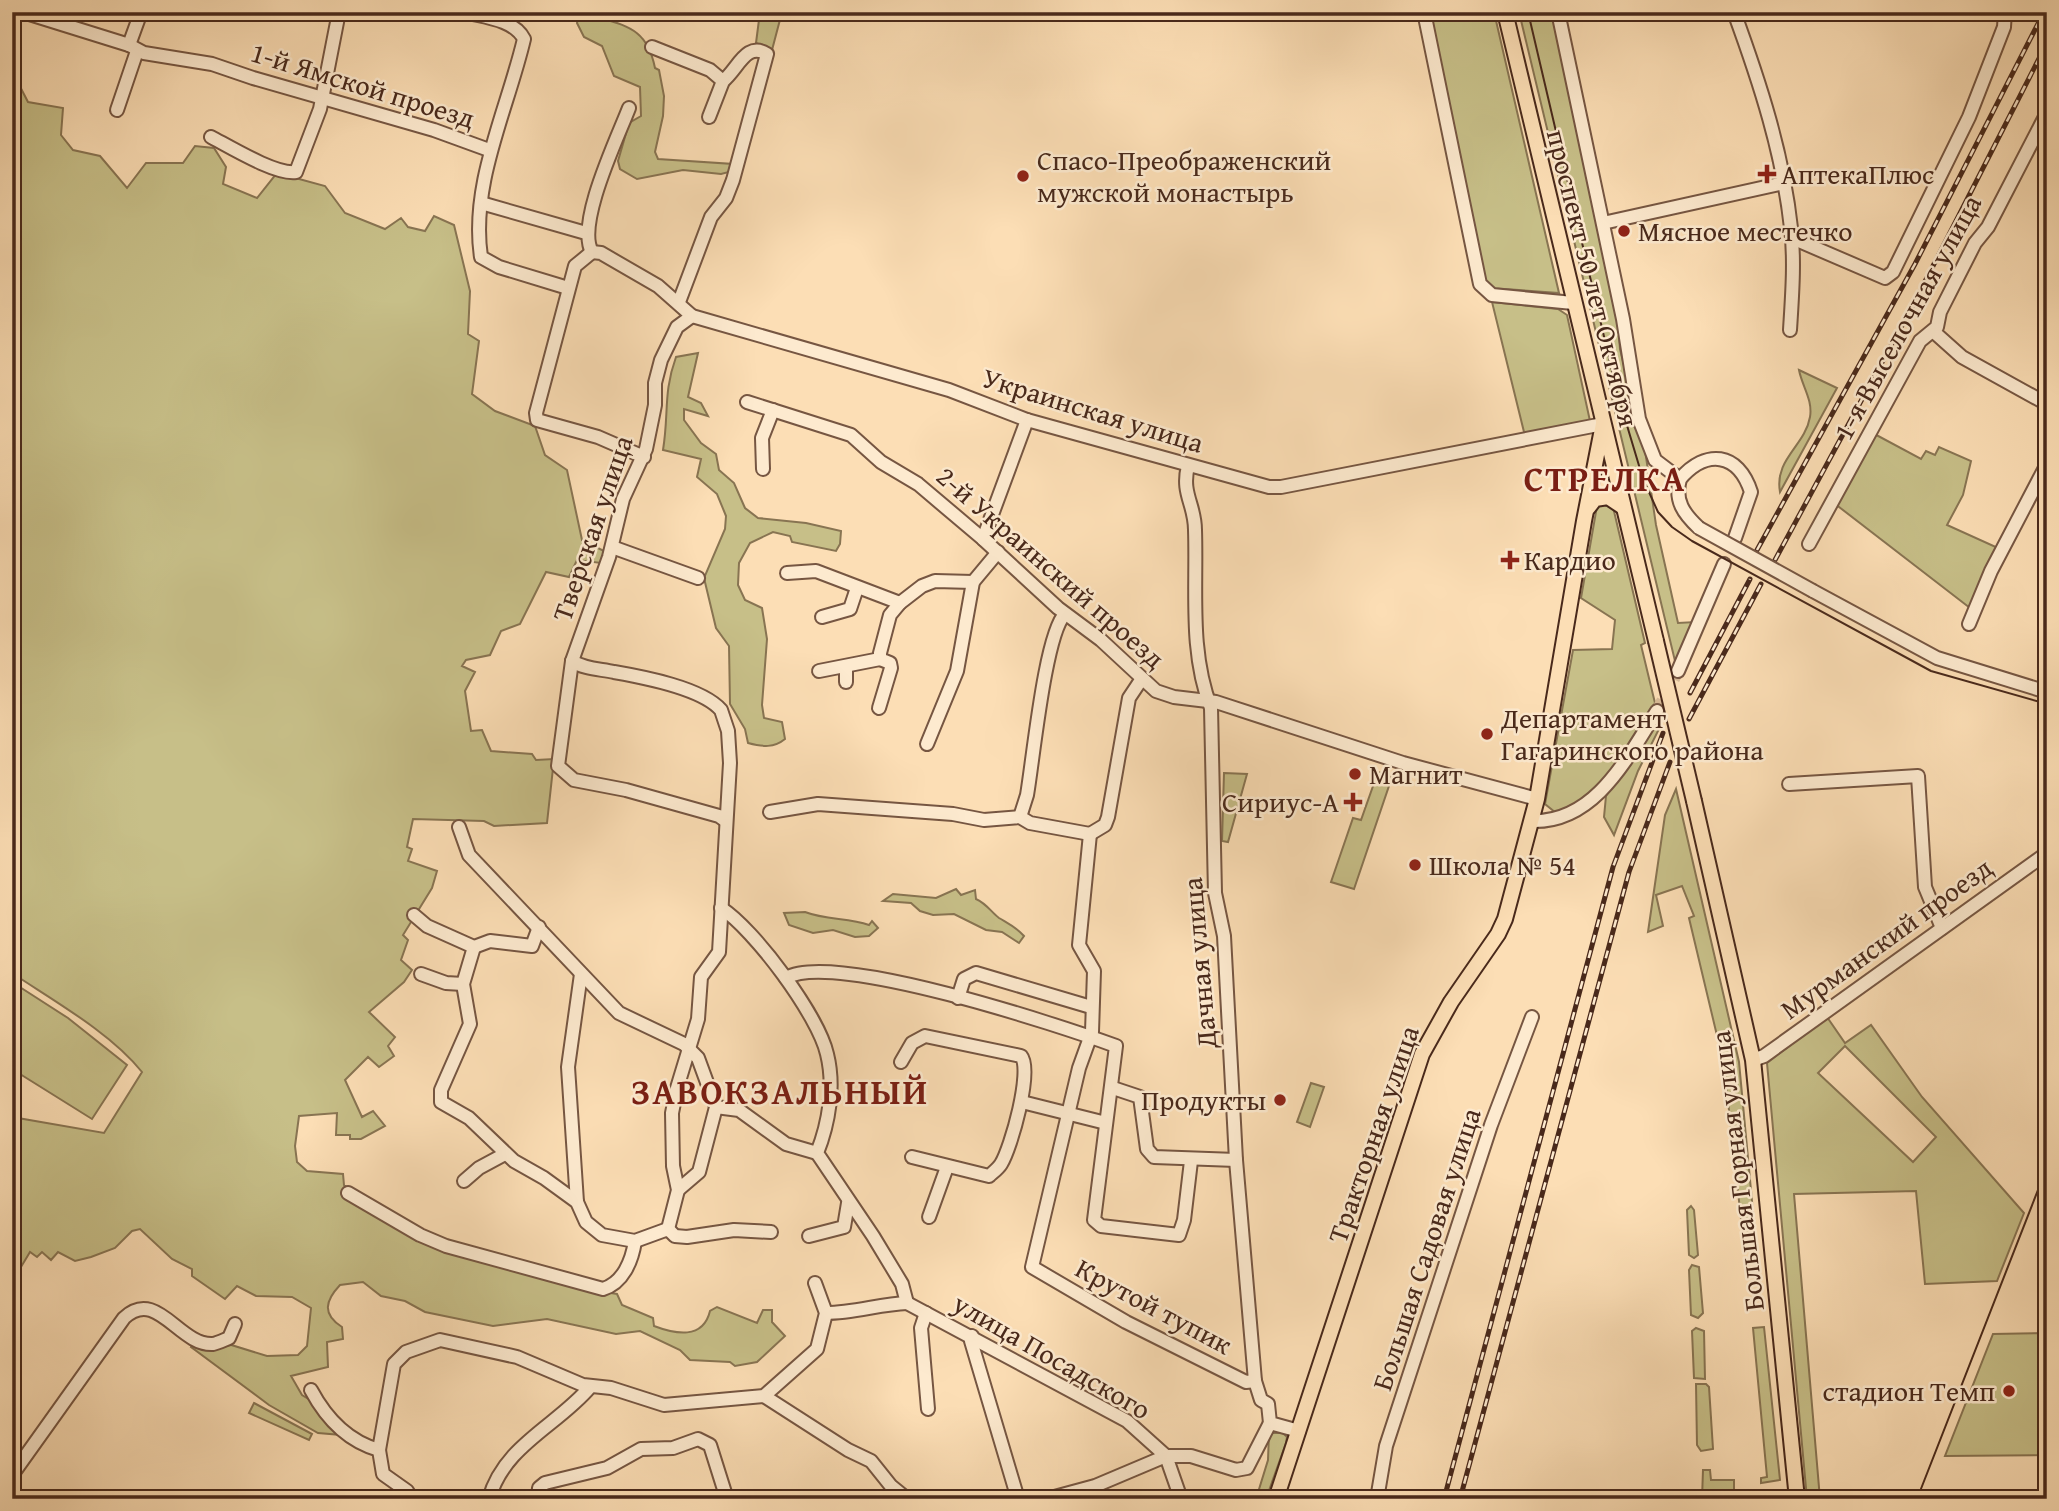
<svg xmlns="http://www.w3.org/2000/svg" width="2059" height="1511" font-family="'Gentium Book Plus',serif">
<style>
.green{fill:#c7bf88;stroke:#887452;stroke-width:2;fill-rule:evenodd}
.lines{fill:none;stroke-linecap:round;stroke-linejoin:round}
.minor-tunnel{stroke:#d8ba96;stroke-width:12;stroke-dasharray:12 6;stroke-linecap:butt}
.minor-casing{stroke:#765642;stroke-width:16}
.major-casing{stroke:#49291b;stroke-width:18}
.minor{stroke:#fdeacf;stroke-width:12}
.major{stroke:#fcdeb5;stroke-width:14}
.tram{stroke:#49291b;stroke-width:2}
.rail-casing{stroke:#49291b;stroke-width:5}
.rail{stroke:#fdeacf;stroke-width:2.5;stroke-dasharray:8;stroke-linecap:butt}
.minor-bridge-casing{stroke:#765642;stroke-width:16;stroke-linecap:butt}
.major-bridge-casing{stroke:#49291b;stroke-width:18;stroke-linecap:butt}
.minor-bridge{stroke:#fdeacf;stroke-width:12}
.major-bridge{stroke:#fcdeb5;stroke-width:14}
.poi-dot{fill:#8f2418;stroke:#fdeacf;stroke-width:2.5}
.labels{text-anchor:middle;stroke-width:5;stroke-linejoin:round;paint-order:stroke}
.street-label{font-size:28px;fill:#49291b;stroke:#fdeacf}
.poi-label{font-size:28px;fill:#49291b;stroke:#fdeacf;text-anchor:start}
.district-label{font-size:35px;font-weight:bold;letter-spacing:2px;fill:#7a1f14;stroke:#fdeacf}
</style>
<rect width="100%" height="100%" fill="#fcdeb5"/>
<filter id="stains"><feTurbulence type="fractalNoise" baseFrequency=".00286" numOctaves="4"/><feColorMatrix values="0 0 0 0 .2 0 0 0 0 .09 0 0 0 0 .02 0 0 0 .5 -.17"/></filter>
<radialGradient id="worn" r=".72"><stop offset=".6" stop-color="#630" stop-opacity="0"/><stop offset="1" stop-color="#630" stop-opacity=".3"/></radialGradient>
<g class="green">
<path d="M579,12C587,12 593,15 601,18C632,27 648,33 655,68L659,70L664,96L663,116L655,152L658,159L733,164L729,172L721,174L683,170L637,179L620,169L618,161L629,123L641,116L640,87L614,76L602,46L584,37L577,23Z"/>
<polygon points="760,12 782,12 772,50 756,43"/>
<polygon points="1428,12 1494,12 1559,293 1490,288 1485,284"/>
<polygon points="1519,12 1553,12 1618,322 1620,349 1645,450 1656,525 1678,623 1695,622 1675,661"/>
<path d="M12,71L28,102L63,108L61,135L73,150L100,156L127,188L146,163H183L195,146L214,148L226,167L223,184L257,198L277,173L325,186L345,213L385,229L401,218L408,227L425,231L434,216L454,225L470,291L468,334L479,341L472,394L495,411L535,426L545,455L567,470L582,540L604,551L601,563L577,560L569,577L546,572L520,624L501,631L490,655L466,660L462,666L475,672L465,691L471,731L482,730L491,751L532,754L536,760L554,759L547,823L494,826L484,821L413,819L407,847L412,849L408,861L437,871L432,888L403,935L408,940L401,960L412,970L404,982L369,1012L395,1037L388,1046L394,1056L379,1067L368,1057L345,1080L362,1117L373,1111L385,1126L361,1139H350V1135H336L337,1113L299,1116L295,1146L297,1162L307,1171L343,1174L344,1185L349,1189L418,1238L586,1289L617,1294L622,1305L653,1318L654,1326C675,1334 703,1340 710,1311L717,1307L757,1323L763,1310H772V1322L785,1336L757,1362L735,1366L730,1362L690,1360L680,1350L640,1331L616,1334L547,1319L493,1326L425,1312L405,1301L381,1296L363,1282L340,1285C325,1301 322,1314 342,1327L343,1339L327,1342L328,1367L291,1376L302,1395L327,1410L342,1435L318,1433L269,1405L191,1347L199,1335L267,1356L298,1355L307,1346L311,1308L292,1297L256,1296L237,1286L225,1299L192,1276V1269L172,1259L140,1229L132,1231L115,1248L91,1257L75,1261L58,1252L51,1260L42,1252L37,1257L30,1252L21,1267L15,1269L12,1265V1117L104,1133L142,1072C111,1033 54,1001 12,973Z"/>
<polygon points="1492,302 1558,309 1567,315 1590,421 1525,436"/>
<path d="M698,353L688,397L701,403L708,416L684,409V420L701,443L716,454L719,470L734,483L745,508L758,518L806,523L841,531L840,544L836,551L792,542L790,536L773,532L750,543L739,563L738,585L745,600L762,608L767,639L762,705L764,718L782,722L785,739C774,748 763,747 748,743L745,729L730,704L729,646L716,628L704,578L725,529L726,516L717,494L697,477L701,459L663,450C669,414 663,393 676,357Z"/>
<path d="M1799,370L1837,388L1780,492C1774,459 1805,446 1810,417C1813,400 1802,386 1799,370Z"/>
<polygon points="1867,430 1921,459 1926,451 1935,455 1939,447 1971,461 1963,495 1947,525 1998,548 1970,608 1830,500"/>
<path d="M1603,502L1613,507L1645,643L1641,645L1655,703C1635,736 1597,807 1556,813L1545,804L1573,650L1612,649L1615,620L1581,598L1597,506Z"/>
<polygon points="1659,717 1661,725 1638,771 1614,835 1604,817 1606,796"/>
<polygon points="1378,772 1392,777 1354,889 1331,882 1353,818 1361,820"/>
<polygon points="1224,773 1247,774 1228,842 1222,841"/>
<polygon points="1676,789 1739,1062 1756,1244 1744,1246 1724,1065 1689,918 1694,916 1682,886 1656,895 1663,926 1648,932 1665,815"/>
<path d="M956,889L961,895L975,890L976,899C987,904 991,912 999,918C1009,924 1016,927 1024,936L1019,943L1002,932L986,930L954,914L933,915L920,911L911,903L883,901L893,894L936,898Z"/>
<path d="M805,912C826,920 848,918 869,925L872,921L878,928L869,936L855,937L833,930L813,933L789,925L784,913Z"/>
<polygon points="12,982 68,1018 127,1065 92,1119 12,1069"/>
<path d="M1827,1017L1845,1043L1871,1025L1922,1097L2024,1213L1997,1281L1925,1284L1916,1191L1794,1194L1820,1499H1807L1767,1063ZM1845,1046L1936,1137L1913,1162L1818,1073Z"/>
<polygon points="1311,1083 1324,1087 1310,1127 1297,1122"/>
<polygon points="1691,1206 1694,1210 1698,1255 1694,1258 1689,1255 1687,1210"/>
<polygon points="1692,1265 1699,1267 1703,1313 1698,1318 1691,1315 1689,1270"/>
<polygon points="1764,1327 1780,1480 1761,1483 1761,1478 1767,1477 1753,1328"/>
<polygon points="1696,1328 1704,1331 1705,1379 1694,1378 1692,1331"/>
<polygon points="2047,1333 2047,1455 1945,1456 1993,1334"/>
<polygon points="1696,1384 1706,1384 1709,1387 1713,1449 1701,1451 1697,1445"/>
<polygon points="254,1403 312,1434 309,1440 249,1413"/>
<polygon points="1269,1433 1283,1433 1287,1437 1286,1443 1266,1499 1256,1499 1268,1460"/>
<polygon points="1703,1470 1710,1470 1711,1480 1734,1480 1734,1497 1702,1499"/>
</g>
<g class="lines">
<polyline class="minor-tunnel" points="1657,711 1678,671"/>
<defs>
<g id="minor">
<polyline points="23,12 129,45 144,53 212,64 253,78 434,130 489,150"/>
<path d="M464,12C483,17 514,19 524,39C507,111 470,184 481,257L499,267L568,288"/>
<polyline points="1424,12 1480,284 1492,295 1573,303"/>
<polyline points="1558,12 1623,319 1639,419 1655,460 1680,479"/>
<path d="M1734,12C1760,83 1783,154 1791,228C1795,261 1792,297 1790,330"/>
<polyline points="129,45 141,12"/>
<path d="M652,47L710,70L723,81C738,69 746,41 767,54L733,180L726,198L711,217L679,302"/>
<polyline points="117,110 137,51"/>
<polyline points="709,117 723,81"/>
<path d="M211,137C230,147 276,175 296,172L320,109L339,12"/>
<polyline points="481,203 586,233"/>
<polyline points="1603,223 1784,183"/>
<polyline points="1792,238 1885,278 1893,272 1969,117 2004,27 2005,12"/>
<polyline points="592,252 601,253 658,286 692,316 949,390 1027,420 1269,487 1281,487 1603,424"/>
<polyline points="592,252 575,266 536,413 537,420 598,437 644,457"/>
<path d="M592,252C576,224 617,139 629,108"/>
<polyline points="692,316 677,327 661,360 655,383 655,405 646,449 623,499 609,557 572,661 558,766 574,780 626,790 719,816 726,821"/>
<polyline points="1934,332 1962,357 2047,404"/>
<polyline points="747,402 851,435 881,462 918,484 983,539 1058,608 1101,640 1156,691 1174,697 1216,702 1403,763 1537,799"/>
<path d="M1188,466C1181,494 1195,504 1195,530C1197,590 1189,651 1211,708L1215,893L1224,936L1236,1160L1255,1381L1261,1400L1268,1404L1270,1423L1299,1431"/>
<polyline points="763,469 762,438 773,410"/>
<path d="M1699,528C1684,514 1674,501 1680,479C1706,449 1738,452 1751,492L1735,538"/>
<polyline points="983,539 1027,420"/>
<polyline points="1809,544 1920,341 1937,327 1940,312 1975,243 1988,227 2047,113"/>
<polyline points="612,547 698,578"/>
<polyline points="787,573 816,571 900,603 922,586 935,581 973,582"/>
<polyline points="1813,591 1937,658 2047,692"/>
<polyline points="822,617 850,609 857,588"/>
<polyline points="1969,624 1991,571 2047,464"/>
<path d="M572,661C584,669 600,669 614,672C643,677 702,688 721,710L728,731L730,763L719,952L701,977L698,1019L677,1088L672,1113L673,1166L678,1190L668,1229"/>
<polyline points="846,668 846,682"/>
<polyline points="819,671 880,659"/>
<polyline points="1678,671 1724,564"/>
<polyline points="879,708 891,668 890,663 880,659 880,653 890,615 900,603"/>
<polyline points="927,744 957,671 973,582 998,552"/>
<polyline points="1789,784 1918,776 1925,887 1942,928"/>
<polyline points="770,812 818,804 953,814 984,820 1020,817 1030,823 1090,834"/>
<path d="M1020,817L1027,795C1033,761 1045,634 1065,614"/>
<path d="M1532,821C1595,823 1627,758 1657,711"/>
<polyline points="459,827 469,855 619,1013 684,1044 698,1058 716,1107 699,1172 678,1190"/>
<polyline points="1090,834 1079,945 1094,971 1092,1032 1079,1068 1032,1267 1126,1322 1246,1382 1255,1381"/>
<polyline points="1090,834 1105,825 1108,817 1129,698 1141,680"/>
<path d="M721,908C754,929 818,1015 827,1054C835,1086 829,1123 817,1153L873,1236L902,1284L907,1303"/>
<polyline points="414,915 427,926 474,947 490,941 532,946 539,927"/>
<polyline points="474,947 463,984 470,1024 441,1090 441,1102 469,1118 514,1161 544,1178 577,1202 586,1222 602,1235 635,1241 668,1229 675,1236 687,1237 734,1230 771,1232"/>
<polyline points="421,974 446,983 463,984"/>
<path d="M786,978C833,950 1061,1026 1116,1046L1094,1220L1101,1226L1179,1235L1184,1220L1191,1161"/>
<polyline points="958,998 964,979 976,973 1091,1007"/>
<polyline points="1753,1060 1764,1056 2047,853"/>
<path d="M901,1062L912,1043L925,1036L1021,1056C1033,1070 1011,1148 1001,1164C998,1169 992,1173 989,1176L912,1157"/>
<polyline points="1113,1088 1140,1097 1147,1149 1154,1157 1236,1160"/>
<polyline points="1022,1102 1106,1123"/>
<polyline points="716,1107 739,1110 786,1144 817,1153"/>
<polyline points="464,1181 479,1168 505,1154"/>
<path d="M348,1193L420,1235L446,1246L603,1289C623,1283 632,1261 635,1241"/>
<polyline points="577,1202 568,1067 581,974"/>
<polyline points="929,1217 947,1167"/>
<polyline points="809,1236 844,1227 848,1203"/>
<polyline points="907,1303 1127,1421 1166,1456 1181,1499"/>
<path d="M826,1313C854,1313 880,1304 907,1303"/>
<polyline points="926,1313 921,1328 928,1409"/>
<polyline points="972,1336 971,1341 1018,1499"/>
<path d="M311,1390C326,1418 347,1441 379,1450L383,1474L407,1491L412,1499"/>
<polyline points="764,1396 848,1450 871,1461 891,1486 907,1499"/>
<polyline points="379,1450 394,1364 406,1352 440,1340 517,1357 583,1385 611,1388 664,1405 764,1396 817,1349 826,1313 815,1283"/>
<path d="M12,1475L124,1318C157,1287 179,1346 213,1344C218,1343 224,1340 229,1338L235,1324"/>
<path d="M489,1499C504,1445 557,1426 590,1387"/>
<polyline points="538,1499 539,1488 545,1483 607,1468 641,1449 673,1448 698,1439 710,1445 727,1499"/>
<polyline points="1047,1499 1095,1486 1166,1456 1191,1456 1236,1470 1247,1468 1270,1423"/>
<polyline points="1377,1499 1386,1446 1491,1125 1532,1017"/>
</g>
<g id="major">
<polyline points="1505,12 1656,641"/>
<polyline points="1588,508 1595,499 1608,497 1623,507"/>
<polyline points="1694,801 1753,1060 1797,1499"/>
<polyline points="1276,1499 1422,1054 1451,1002 1498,934 1505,919 1537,799 1584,521 1603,424"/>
</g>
</defs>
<use href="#minor" class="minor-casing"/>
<use href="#major" class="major-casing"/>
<use href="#minor" class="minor"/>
<use href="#major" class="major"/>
<g class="tram">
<polyline points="1528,12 1617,392 1643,479 1658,512 1672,527 1692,541 1931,671 2047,704"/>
<polyline points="1917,1499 2047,1167"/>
</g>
<defs>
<g id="rail">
<polyline points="1757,550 1915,264 2044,12"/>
<polyline points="1775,560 1913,305 2047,43"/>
<polyline points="1690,693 1750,579"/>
<polyline points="1689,719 1761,584"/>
<polyline points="1444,1499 1613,867 1663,733"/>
<polyline points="1460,1499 1629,872 1670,762"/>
</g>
</defs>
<use href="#rail" class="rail-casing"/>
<use href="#rail" class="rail"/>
<defs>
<polyline id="minor-bridge" points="1699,528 1813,591"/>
<polyline id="major-bridge" points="1656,641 1694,801"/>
</defs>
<use href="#minor-bridge" class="minor-bridge-casing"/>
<use href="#major-bridge" class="major-bridge-casing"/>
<use href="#minor-bridge" class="minor-bridge"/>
<use href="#major-bridge" class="major-bridge"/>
</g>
<g class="poi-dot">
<path d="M1763.5 163.5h7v7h7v7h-7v7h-7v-7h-7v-7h7z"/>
<circle cx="1023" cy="176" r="7"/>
<circle cx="1624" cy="231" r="7"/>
<path d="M1506.5 549.5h7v7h7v7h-7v7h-7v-7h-7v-7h7z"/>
<circle cx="1487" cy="734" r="7"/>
<circle cx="1355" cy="774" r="7"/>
<path d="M1349.5 791.5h7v7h7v7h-7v7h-7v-7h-7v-7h7z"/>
<circle cx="1415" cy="865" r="7"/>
<circle cx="1280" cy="1100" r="7"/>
<circle cx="2009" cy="1391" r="7"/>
</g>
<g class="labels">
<g class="street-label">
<text transform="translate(363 85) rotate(17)" y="10">1-й Ямской проезд</text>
<text transform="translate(1593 278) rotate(76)" y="10">проспект 50 лет Октября</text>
<text transform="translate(1907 317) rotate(-61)" y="10">1-я Выселочная улица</text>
<text transform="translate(1093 410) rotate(17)" y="10">Украинская улица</text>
<text transform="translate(592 528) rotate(-71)" y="10">Тверская улица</text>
<text transform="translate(1051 567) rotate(41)" y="10">2-й Украинский проезд</text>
<text transform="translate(1886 938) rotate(-36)" y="10">Мурманский проезд</text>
<text transform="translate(1199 963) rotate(-95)" y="10">Дачная улица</text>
<text transform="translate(1373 1134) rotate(-71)" y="10">Тракторная улица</text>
<text transform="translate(1737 1171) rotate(-97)" y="10">Большая Горная улица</text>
<text transform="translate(1426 1249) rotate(-72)" y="10">Большая Садовая улица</text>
<text transform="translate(1154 1306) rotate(28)" y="10">Крутой тупик</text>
<text transform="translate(1052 1356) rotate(30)" y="10">улица Посадского</text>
</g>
<g class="poi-label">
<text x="1037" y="170">Спасо-Преображенский<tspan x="1037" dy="32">мужской монастырь</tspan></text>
<text x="1781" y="184">АптекаПлюс</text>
<text x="1638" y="241">Мясное местечко</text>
<text x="1524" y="570">Кардио</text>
<text x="1501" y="728">Департамент<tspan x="1501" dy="32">Гагаринского района</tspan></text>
<text x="1369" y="784">Магнит</text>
<text x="1339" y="812" text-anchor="end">Сириус-А</text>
<text x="1429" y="875">Школа № 54</text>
<text x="1266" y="1110" text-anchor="end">Продукты</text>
<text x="1995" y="1401" text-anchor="end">стадион Темп</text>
</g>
<g class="district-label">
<text x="1605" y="491">СТРЕЛКА</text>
<text x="780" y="1104">ЗАВОКЗАЛЬНЫЙ</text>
</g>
</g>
<rect width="2059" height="1511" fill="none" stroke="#fcdeb5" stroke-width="42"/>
<rect x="14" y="14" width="2031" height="1483" fill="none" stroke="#49291b" stroke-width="3.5"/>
<rect x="21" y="21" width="2017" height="1469" fill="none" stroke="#49291b" stroke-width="2"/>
<rect width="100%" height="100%" filter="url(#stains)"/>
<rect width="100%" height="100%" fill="url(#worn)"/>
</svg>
